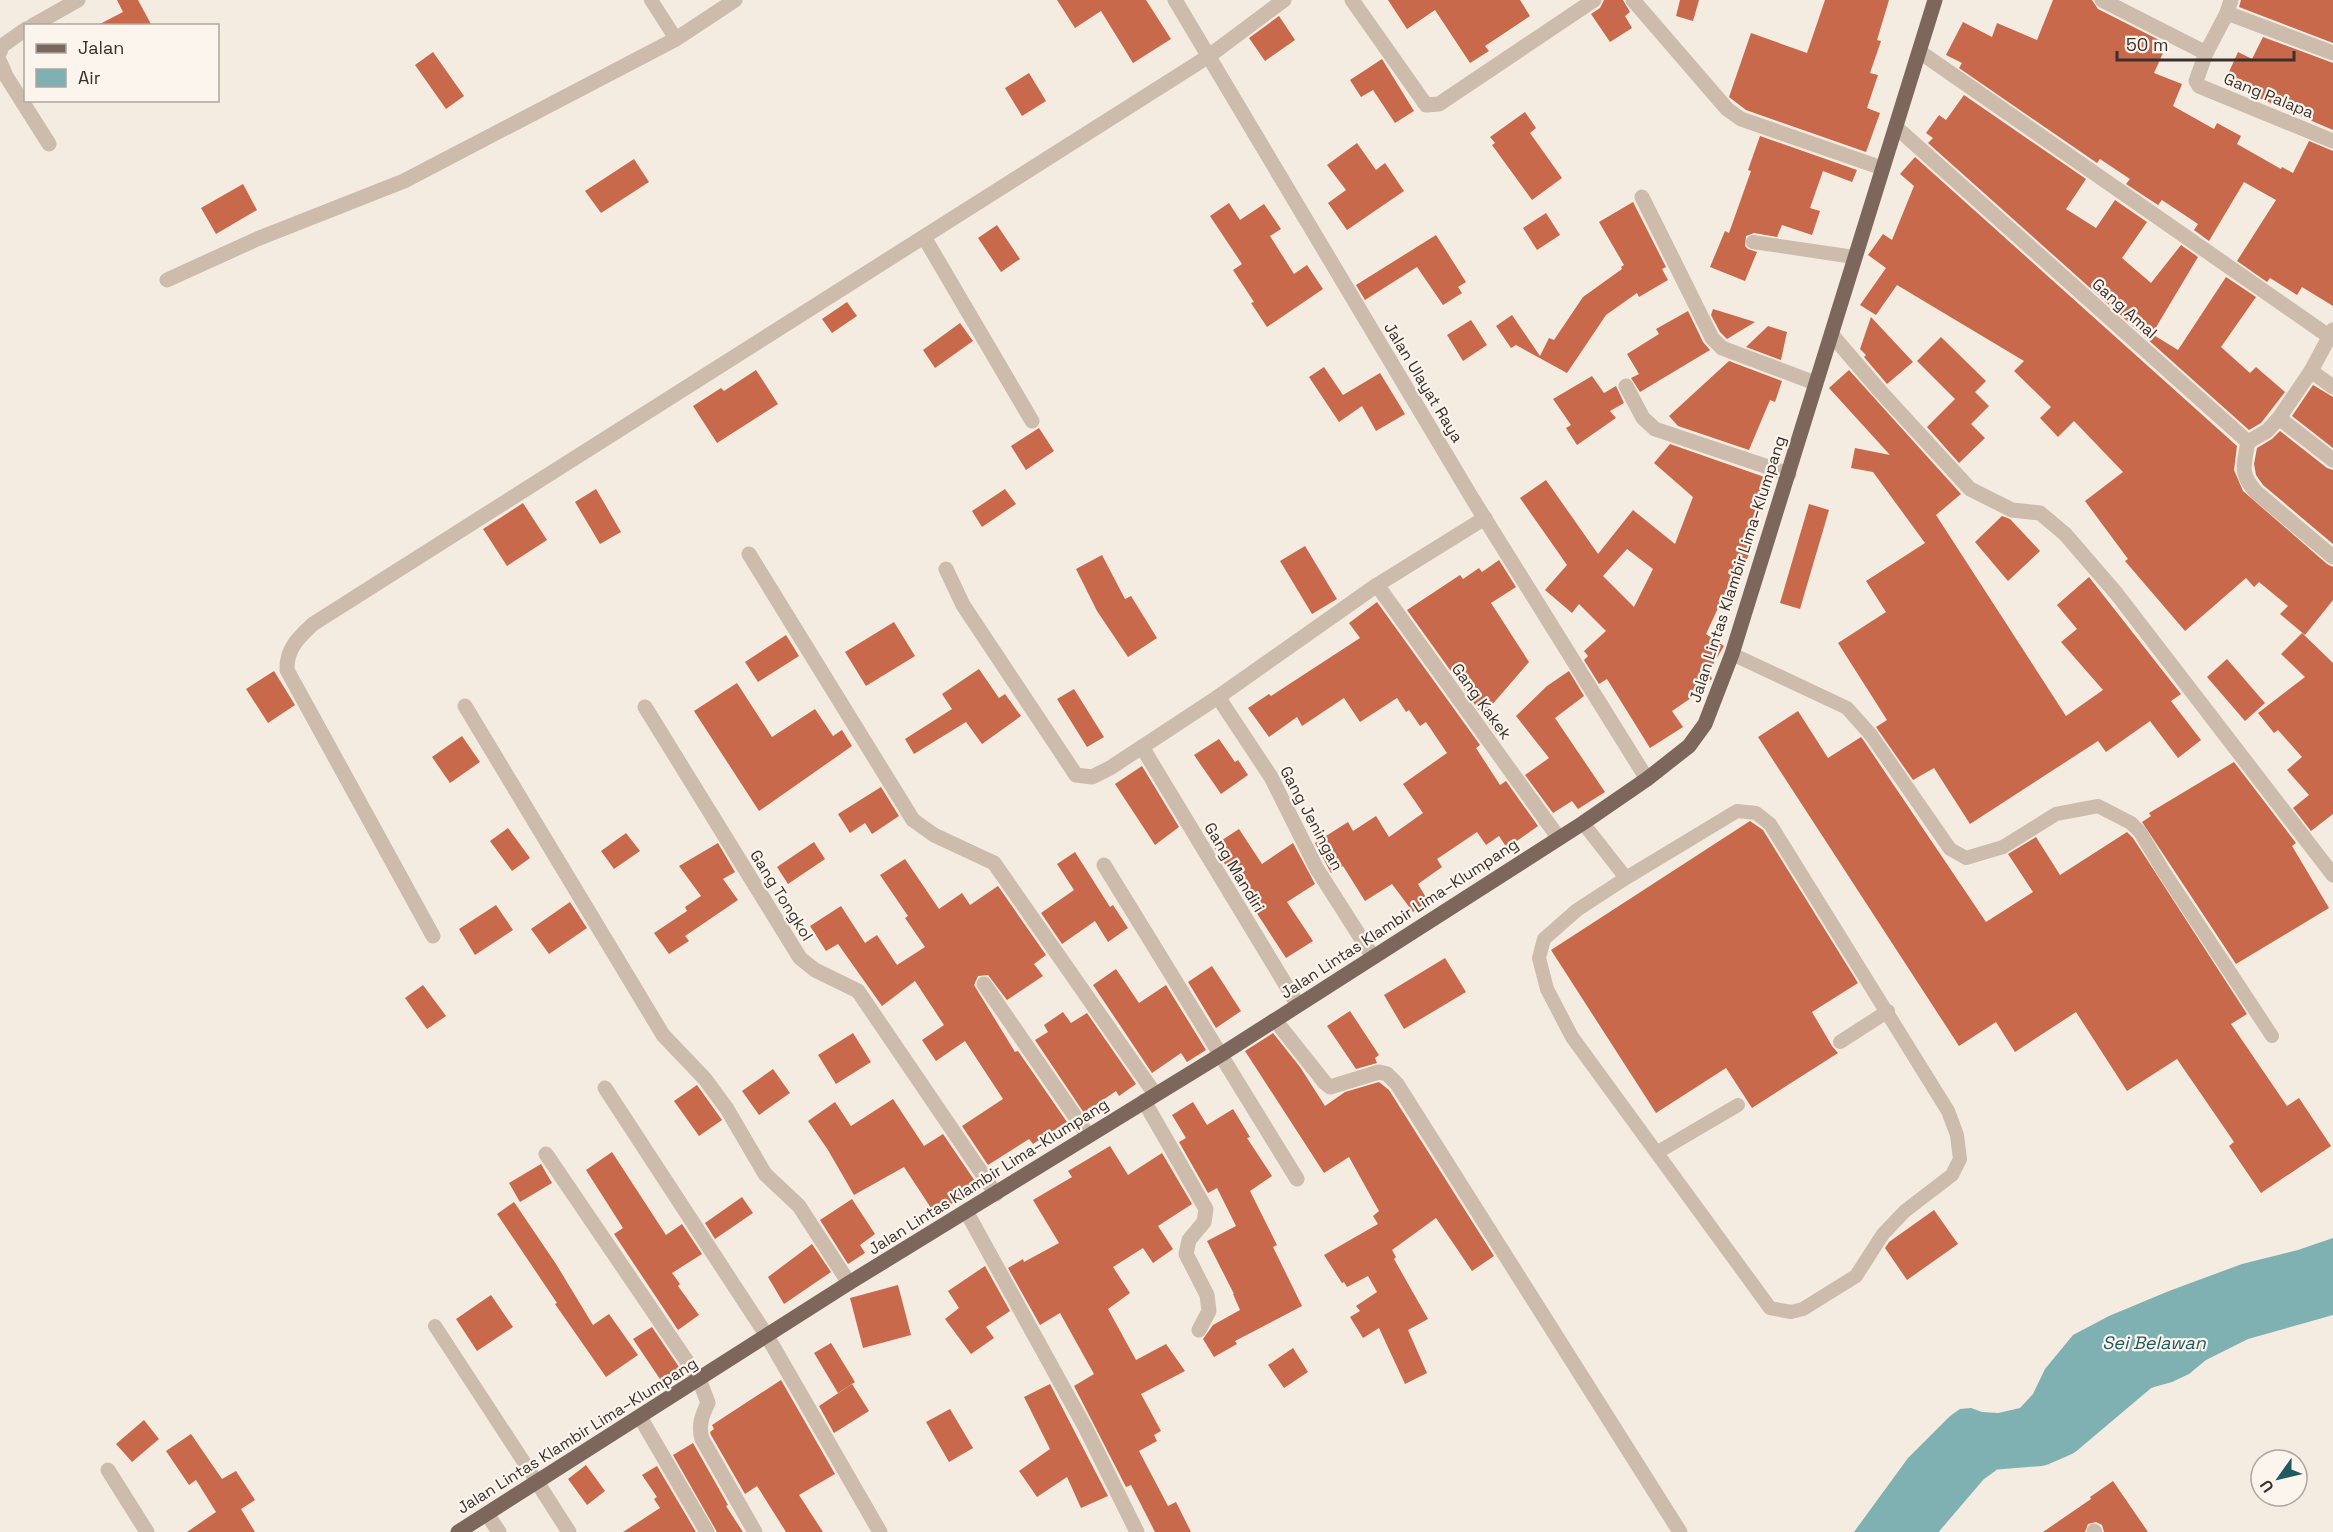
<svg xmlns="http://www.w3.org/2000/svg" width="2333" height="1532" font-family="'Space Grotesk',sans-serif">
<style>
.water{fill:#7fb0b2}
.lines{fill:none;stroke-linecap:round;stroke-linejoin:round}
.river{stroke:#7fb0b2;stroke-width:42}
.building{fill:#c8694b;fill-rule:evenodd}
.lane{stroke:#cdbbac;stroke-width:14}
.street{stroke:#cdbbac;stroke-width:15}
.primary{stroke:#7d675c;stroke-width:15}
.labels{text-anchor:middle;stroke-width:4.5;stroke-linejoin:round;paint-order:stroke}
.street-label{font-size:16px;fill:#3b302b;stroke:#fbf5ee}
.water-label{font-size:18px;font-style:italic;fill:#1f5a5e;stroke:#fbf5ee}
</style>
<rect width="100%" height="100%" fill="#f4ebe1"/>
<polygon class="water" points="2333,1238 2333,1315 2248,1339 2206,1360 2189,1374 2172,1382 2147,1389 2109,1396 2093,1402 2048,1430 1979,1447 1962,1457 1952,1469 1947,1490 1910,1514 1898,1532 1854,1532 1908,1458 1950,1416 1960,1409 1971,1408 1982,1412 1998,1413 2020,1408 2033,1394 2045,1369 2073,1335 2109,1316 2169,1291 2242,1264 2298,1250"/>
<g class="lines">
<polyline class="river" points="1911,1532 1969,1464 1990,1449 2040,1445 2063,1435 2140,1370 2156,1363"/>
</g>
<g class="building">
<polygon points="117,0 138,0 152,26 96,26 123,12"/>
<polygon points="1057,0 1146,0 1171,39 1133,63 1101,11 1075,28"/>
<polygon points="1388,0 1520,0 1530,16 1485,46 1489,51 1470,63 1435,10 1407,29"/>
<polygon points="1604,0 1623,0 1630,12 1625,16 1632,28 1610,42 1591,14 1600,8"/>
<polygon points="1680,0 1699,0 1693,21 1676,16"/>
<polygon points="1825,0 1889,0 1877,40 1881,41 1870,73 1878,75 1867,108 1880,113 1866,152 1746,110 1729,97 1751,33 1807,53"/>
<polygon points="2053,0 2092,0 2098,9 2167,44 2154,73 2182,84 2173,106 2214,129 2217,123 2241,136 2237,144 2281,169 2282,167 2293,173 2309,141 2333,151 2333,306 2302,287 2297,295 2270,278 2267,282 2237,261 2276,200 2244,182 2209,241 2194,230 2198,224 2162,200 2158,205 2126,184 2130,179 2100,159 2097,163 1959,68 1962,63 1946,55 1963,22 1992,37 1997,23 2037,40"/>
<polygon points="2241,0 2333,0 2333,43 2239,7"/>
<polygon points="1279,16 1295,40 1265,61 1249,38"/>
<polygon points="2263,37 2333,63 2333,130 2224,83 2238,52 2252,59"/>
<polygon points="433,52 464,96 446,109 415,65"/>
<polygon points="1382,59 1414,111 1395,123 1373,90 1361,97 1350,80"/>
<polygon points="1029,73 1046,101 1022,116 1005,88"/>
<polygon points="1964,95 2086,179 2066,209 2096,228 2115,200 2147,222 2122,258 2151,283 2181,245 2198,257 2152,334 2178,350 2226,277 2256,297 2221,347 2250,373 2256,367 2285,392 2261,423 2249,430 1928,143 1933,138 1926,133 1939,115 1946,120"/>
<polygon points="1525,112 1536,128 1530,133 1562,178 1532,200 1492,145 1495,143 1490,137"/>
<polygon points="1760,136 1857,170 1852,182 1823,171 1810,208 1820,211 1812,235 1782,225 1777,237 1754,233 1746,236 1745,246 1748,249 1757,252 1745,281 1710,267 1725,231 1729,233 1751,171 1748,170"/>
<polygon points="1357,143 1376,170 1385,163 1404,191 1347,230 1328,203 1346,190 1327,165"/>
<polygon points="1915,157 2237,446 2234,470 2243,491 2327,564 2333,567 2333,600 2305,635 2280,614 2288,606 2259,582 2254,587 2246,578 2185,631 2125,561 2128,559 2085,501 2123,472 2074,421 2058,437 2040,418 2051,407 2014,371 2024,361 1897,285 1876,315 1860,305 1886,268 1868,255 1883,234 1892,240 1914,186 1900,174"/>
<polygon points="634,159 649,182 601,213 585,191"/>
<polygon points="243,184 257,210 216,234 201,208"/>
<polygon points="1633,202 1666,267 1662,269 1668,280 1639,297 1637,293 1606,315 1567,373 1516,345 1511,348 1496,326 1512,315 1540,356 1549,338 1554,340 1583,297 1622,269 1621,267 1624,265 1599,222"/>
<polygon points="1229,203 1240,220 1264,204 1281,229 1270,236 1294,274 1307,265 1323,289 1267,327 1251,303 1254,302 1233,270 1242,264 1210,216"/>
<polygon points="1546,213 1560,235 1537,250 1523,228"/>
<polygon points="997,225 1020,259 1001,272 978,238"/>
<polygon points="1436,235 1466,282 1458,287 1462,293 1443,305 1417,267 1365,300 1356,285"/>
<polygon points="847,302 857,316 832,333 822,319"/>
<polygon points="1713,309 1755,322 1727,339 1720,332 1711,315"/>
<polygon points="1688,311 1703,342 1710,350 1640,392 1631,378 1639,374 1627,354 1659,334 1656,329"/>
<polygon points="1871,317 1913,362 1887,384 1864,357 1866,355 1860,349"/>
<polygon points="1471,320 1487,345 1463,361 1447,335"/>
<polygon points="960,323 973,341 935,368 923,350"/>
<polygon points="1768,326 1787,332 1781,360 1746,347"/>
<polygon points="1941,337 1986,381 1975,392 1989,406 1971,424 1985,438 1959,463 1927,427 1955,399 1917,361"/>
<polygon points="1729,361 1782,381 1775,402 1770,400 1749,450 1678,426 1669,416"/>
<polygon points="1324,367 1343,395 1380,373 1405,414 1376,431 1362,406 1339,422 1309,377"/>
<polygon points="756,370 778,404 717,443 693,406 721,388 724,391"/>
<polygon points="1849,370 1961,494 1936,515 2066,716 2103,690 2061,642 2077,629 2057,605 2089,577 2181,694 2171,701 2201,740 2178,758 2150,721 2106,752 2098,741 1970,824 1934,768 1913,780 1876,727 1887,720 1838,643 1886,612 1866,581 1925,543 1873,472 1851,468 1855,448 1890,455 1829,388"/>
<polygon points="1592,376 1604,393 1616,386 1624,403 1610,411 1616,418 1577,445 1566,428 1571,425 1553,399"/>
<polygon points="2313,385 2333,397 2333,448 2292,416"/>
<polygon points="1039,428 1054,451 1026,470 1011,446"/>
<polygon points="2280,431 2327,468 2333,470 2333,544 2263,485 2256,475 2254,464 2257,448 2272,439"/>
<path d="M1670,444L1773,480L1748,543L1753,545L1737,582L1731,580L1706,634L1724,646L1709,671L1712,679L1695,690L1697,694L1672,711L1683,727L1650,748L1607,679L1599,684L1584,660L1588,656L1584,651L1606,631L1579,604L1572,613L1545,590L1567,565L1520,498L1546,480L1598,554L1633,510L1675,544L1693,497L1654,463ZM1627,549L1653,569L1634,607L1603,576Z"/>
<polygon points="596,489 621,532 600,544 575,502"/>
<polygon points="1005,489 1016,504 982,527 972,511"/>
<polygon points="523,503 547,540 507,566 483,529"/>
<polygon points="1809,504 1829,510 1800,609 1780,603"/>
<polygon points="2002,516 2010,519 2040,551 2008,581 1975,542"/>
<polygon points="1305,546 1337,599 1312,614 1280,561"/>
<polygon points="1102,555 1125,599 1131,596 1157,638 1128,657 1097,611 1076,569"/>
<polygon points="1499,560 1516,587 1491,603 1529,662 1484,714 1501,731 1496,734 1407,610 1460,575 1463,579 1479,568 1482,572"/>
<polygon points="1377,602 1480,745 1476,748 1500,785 1506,781 1538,826 1507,848 1499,836 1486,845 1477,832 1437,859 1442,867 1418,884 1428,901 1413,912 1392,884 1365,901 1343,866 1331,873 1315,843 1348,822 1353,831 1376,816 1389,837 1423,813 1403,784 1447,753 1426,722 1420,726 1409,710 1406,712 1397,698 1360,722 1344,698 1302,726 1297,717 1269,737 1248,708 1269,694 1271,696 1360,638 1349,623"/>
<polygon points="894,622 915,656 866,686 845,652"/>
<polygon points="2302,633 2333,663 2333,814 2311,831 2293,808 2309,795 2287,770 2302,757 2278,730 2274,733 2258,713 2305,677 2281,654"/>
<polygon points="786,635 799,656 758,682 745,662"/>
<polygon points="2227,659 2265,703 2245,721 2207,677"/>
<polygon points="979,669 999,698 1005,694 1021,716 982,744 966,722 914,754 905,739 952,709 942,694"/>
<polygon points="274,671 295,705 268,723 246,689"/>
<polygon points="1569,671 1584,696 1555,718 1605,792 1578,809 1572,801 1553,813 1525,775 1549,758 1516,716 1547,686"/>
<polygon points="737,683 772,737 815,709 833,736 842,730 852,746 759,811 694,711"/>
<polygon points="1074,689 1104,737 1087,747 1057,699"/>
<polygon points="1798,711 1828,758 1861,737 1864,741 1986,922 2033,892 2008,854 2036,837 2060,875 2127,832 2133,838 2247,1014 2231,1024 2287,1106 2299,1098 2331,1146 2261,1193 2229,1146 2234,1142 2177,1059 2127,1091 2076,1012 2015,1052 1996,1022 1959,1046 1758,737"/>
<polygon points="462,736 480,762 450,783 432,757"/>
<polygon points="1219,739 1235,762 1238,760 1248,775 1221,794 1194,755"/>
<polygon points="2234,762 2296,843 2292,846 2329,908 2236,964 2142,822 2151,816 2149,813"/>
<polygon points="1142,766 1179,827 1155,845 1115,784"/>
<polygon points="881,787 899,816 872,834 865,823 850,833 838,814"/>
<polygon points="1750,821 1763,830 1858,983 1812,1012 1832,1046 1838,1053 1752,1108 1726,1068 1656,1113 1551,950"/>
<polygon points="508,828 530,858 512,871 490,841"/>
<polygon points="1239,829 1262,864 1293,843 1315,884 1287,902 1313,941 1286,958 1213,846"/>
<polygon points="626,833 640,851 614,869 601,851"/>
<polygon points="814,842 825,859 788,884 777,867"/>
<polygon points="718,843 735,872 723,879 738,900 685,936 689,941 669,954 654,933 687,911 685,907 701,896 679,866"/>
<polygon points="1075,852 1110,907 1113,905 1128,928 1108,942 1095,921 1062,944 1041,913 1074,890 1057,864"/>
<polygon points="905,859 939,909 962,893 970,905 998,886 1046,955 1034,964 1043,976 1007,1000 988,975 978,976 974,985 1015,1052 1018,1051 1067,1122 1033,1144 1029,1139 988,1165 962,1126 1003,1099 965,1041 936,1061 922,1040 944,1025 915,981 882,1006 838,944 826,951 810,926 841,906 865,943 877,935 897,965 925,947 905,918 908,916 880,875"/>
<polygon points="570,902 587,928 549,954 531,929"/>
<polygon points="496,905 513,930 475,955 459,929"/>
<polygon points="1445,958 1466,992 1404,1029 1384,995"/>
<polygon points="1212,966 1241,1011 1216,1028 1188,982"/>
<polygon points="1116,969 1139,1003 1166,985 1206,1050 1187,1062 1181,1053 1152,1073 1093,985"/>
<polygon points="423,985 446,1016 427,1029 405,998"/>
<polygon points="1350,1011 1379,1055 1375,1058 1377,1063 1356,1069 1327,1026"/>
<polygon points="1063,1012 1071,1023 1087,1013 1136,1084 1119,1096 1116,1091 1084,1113 1035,1040 1048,1032 1044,1025"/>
<polygon points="853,1033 871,1062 836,1084 818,1055"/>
<polygon points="1273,1033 1300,1067 1325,1106 1345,1092 1379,1082 1389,1090 1494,1256 1472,1271 1436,1218 1392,1250 1396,1257 1394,1259 1428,1319 1408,1330 1427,1373 1405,1384 1379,1328 1363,1338 1350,1317 1360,1311 1356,1306 1377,1292 1368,1276 1347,1287 1344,1282 1342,1283 1324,1255 1378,1224 1373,1216 1379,1211 1349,1157 1324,1173 1245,1051"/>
<polygon points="773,1069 790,1093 759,1115 742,1091"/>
<polygon points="697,1085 722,1120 699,1136 674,1101"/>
<polygon points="893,1099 924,1146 943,1134 979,1187 935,1214 904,1167 854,1195 828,1150 808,1121 835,1102 851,1126"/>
<polygon points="1193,1102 1207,1125 1233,1109 1250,1137 1247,1138 1272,1176 1250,1191 1277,1245 1273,1247 1302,1306 1235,1341 1237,1344 1214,1357 1203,1339 1213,1325 1240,1310 1233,1294 1234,1294 1207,1241 1236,1226 1217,1188 1208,1193 1179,1142 1186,1138 1172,1115"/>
<polygon points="1110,1146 1128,1175 1162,1153 1192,1204 1158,1226 1173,1249 1153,1263 1143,1248 1113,1267 1130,1293 1108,1309 1136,1360 1166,1344 1185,1371 1141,1394 1161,1431 1154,1435 1157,1441 1139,1451 1168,1506 1176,1502 1191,1532 1155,1532 1131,1485 1126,1487 1074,1386 1094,1374 1060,1313 1040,1325 1008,1268 1023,1259 1024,1262 1059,1243 1033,1200 1072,1177 1068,1171"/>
<polygon points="612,1152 666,1235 682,1224 702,1254 672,1273 680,1284 678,1286 699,1315 678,1330 614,1234 623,1228 586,1170"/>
<polygon points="541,1164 552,1183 520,1202 509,1183"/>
<polygon points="742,1197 753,1213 715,1239 705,1223"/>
<polygon points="852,1199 875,1234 860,1245 865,1253 848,1264 820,1220"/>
<polygon points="514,1202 556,1264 593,1325 609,1314 638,1355 606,1377 555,1304 557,1303 497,1214"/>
<polygon points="1934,1210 1958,1244 1907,1280 1885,1248 1889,1242"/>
<polygon points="812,1244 831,1272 784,1304 768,1277"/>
<polygon points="985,1266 1010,1311 986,1327 994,1338 971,1354 945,1319 959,1308 948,1291"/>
<polygon points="898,1285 911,1335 863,1348 850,1298"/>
<polygon points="491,1295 513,1327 477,1351 456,1319"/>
<polygon points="652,1327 681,1370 662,1382 633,1339"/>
<polygon points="831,1343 855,1382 838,1393 814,1353"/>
<polygon points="1293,1348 1308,1372 1284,1388 1268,1365"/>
<polygon points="781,1380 835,1474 799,1495 823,1532 786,1532 757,1486 745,1494 711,1435 710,1432 714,1429 712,1425"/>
<polygon points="852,1384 869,1411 834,1433 819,1406"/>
<polygon points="1050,1384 1108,1496 1081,1508 1067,1477 1037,1497 1019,1471 1050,1449 1024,1397"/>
<polygon points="950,1409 973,1448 949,1462 926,1422"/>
<polygon points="144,1420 159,1439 132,1462 116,1444"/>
<polygon points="191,1434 222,1479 236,1471 255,1500 241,1509 255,1532 187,1532 216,1512 196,1480 189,1485 166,1451"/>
<polygon points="693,1443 728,1505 726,1506 743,1532 717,1532 673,1455"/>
<polygon points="586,1465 605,1491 587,1505 568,1479"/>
<polygon points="657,1466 696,1532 623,1532 660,1508 654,1499 657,1497 642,1475"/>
<polygon points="2113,1481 2148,1532 2104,1532 2102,1525 2096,1522 2088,1524 2085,1532 2043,1532 2091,1499 2090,1497"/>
</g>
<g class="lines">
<g class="lane">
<polyline points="651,0 676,39"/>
<polyline points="1753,242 1854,257"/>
<polyline points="1732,654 1847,708 1871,735 1950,849 1966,858 2003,847 2056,814 2098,806 2131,823 2140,832 2164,872 2272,1036"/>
<polyline points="1583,823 1626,878 1577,910 1544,939 1539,958 1547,989 1572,1037 1770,1308 1791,1312 1803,1309 1856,1276 1883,1234 1905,1211 1952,1175 1960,1159 1957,1135 1948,1111 1770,824 1756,813 1737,811 1626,878"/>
<polyline points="1840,1042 1888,1011"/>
<polyline points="1658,1152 1738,1105"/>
<polyline points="435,1326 537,1482"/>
</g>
<g class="street">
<polyline points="1175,0 1472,498 1647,779"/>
<polyline points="1352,0 1426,105 1439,104 1594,0"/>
<polyline points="1633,0 1727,109 1741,119 1882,168"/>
<polyline points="2102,0 2206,53"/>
<polyline points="2231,0 2227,13 2333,53"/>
<polyline points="2227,13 2206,53 2196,81 2199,86 2333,141"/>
<polyline points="32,26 78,0"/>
<polyline points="0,52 2,46 26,29"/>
<polyline points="1920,52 2330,337"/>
<polyline points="0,62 6,76 49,144"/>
<polyline points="1897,128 2248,442 2267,431 2279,418 2333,460"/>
<polyline points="1642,197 1712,338 1722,348 1815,383"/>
<polyline points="924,237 1032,421"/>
<polyline points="167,280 257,239 404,181 676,39 735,0"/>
<polyline points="1832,335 1880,391 1970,489 2012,510 2040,513 2065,534 2116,593 2333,875"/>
<polyline points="2311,371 2333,387"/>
<polyline points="1626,386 1643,418 1655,429 1789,474"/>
<polyline points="2279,418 2311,371 2333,330"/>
<path d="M2248,442C2244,465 2239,473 2256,492L2333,557"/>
<polyline points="749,554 913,820 934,835 994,863 1155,1094"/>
<polyline points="946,569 963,605 1076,775 1092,777 1110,768 1218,697 1377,585 1485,518"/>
<polyline points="1377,585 1558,837"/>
<polyline points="1218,697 1271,777 1317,869 1373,957"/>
<polyline points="465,706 663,1035 705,1079 727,1109 765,1174 799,1206 849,1283"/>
<polyline points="645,707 800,958 815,970 858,991 996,1194"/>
<polyline points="1142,747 1298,1005"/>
<polyline points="1104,865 1297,1179"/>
<path d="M433,936L287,670C286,649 299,637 313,624L1209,56L1284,0"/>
<polyline points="984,984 1088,1135"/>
<polyline points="1275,1020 1325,1083 1330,1087 1379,1072 1387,1074 1397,1084 1680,1532"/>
<polyline points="605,1088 767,1336 880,1532"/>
<polyline points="1144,1101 1206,1209 1204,1222 1189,1240 1186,1254 1207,1295 1209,1311 1199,1330"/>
<path d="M546,1154L699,1379L708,1403C702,1415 698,1426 702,1439L755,1532"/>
<polyline points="966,1211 1086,1429 1137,1532"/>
<polyline points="640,1417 707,1532"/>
<polyline points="108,1470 147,1532"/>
<polyline points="537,1482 569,1532"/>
<polyline points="487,1514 499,1532"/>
<polyline points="2094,1531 2095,1532"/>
</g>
<polyline class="primary" points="458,1532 849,1283 1222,1054 1583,823 1647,779 1689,746 1705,724 1732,654 1935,0"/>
</g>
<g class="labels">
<g class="street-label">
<text transform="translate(2269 95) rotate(22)" y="6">Gang Palapa</text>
<text transform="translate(2125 308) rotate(42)" y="6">Gang Amal</text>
<text transform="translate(1424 382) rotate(59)" y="6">Jalan Ulayat Raya</text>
<text transform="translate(1737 569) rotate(-72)" y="6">Jalan Lintas Klambir Lima–Klumpang</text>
<text transform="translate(1482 701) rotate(54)" y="6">Gang Kakek</text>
<text transform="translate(1312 818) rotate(62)" y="6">Gang Jeningan</text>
<text transform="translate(1235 867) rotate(59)" y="6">Gang Mandiri</text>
<text transform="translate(782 895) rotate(58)" y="6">Gang Tongkol</text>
<text transform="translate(1399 918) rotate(-33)" y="6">Jalan Lintas Klambir Lima–Klumpang</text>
<text transform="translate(988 1176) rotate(-32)" y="6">Jalan Lintas Klambir Lima–Klumpang</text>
<text transform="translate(577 1435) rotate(-32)" y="6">Jalan Lintas Klambir Lima–Klumpang</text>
</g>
<g class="water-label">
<text x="2154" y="1349">Sei Belawan</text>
</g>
</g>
<rect x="24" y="24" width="195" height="78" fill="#fbf5ee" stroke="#aea6a0" stroke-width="1.5"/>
<rect x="36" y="44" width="30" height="9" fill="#7d675c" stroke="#aea6a0" stroke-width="1.5"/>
<text x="78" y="54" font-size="18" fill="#3b302b">Jalan</text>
<rect x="36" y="69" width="30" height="18" fill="#7fb0b2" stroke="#aea6a0" stroke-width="1.5"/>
<text x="78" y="84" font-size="18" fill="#3b302b">Air</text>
<g transform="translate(2279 1478) rotate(236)"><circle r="28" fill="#fbf5ee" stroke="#aea6a0" stroke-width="1.5"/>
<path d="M0-4.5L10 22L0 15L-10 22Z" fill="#1f5a5e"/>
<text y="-9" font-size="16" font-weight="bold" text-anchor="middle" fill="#3b302b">U</text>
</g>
<path d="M2117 51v9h177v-9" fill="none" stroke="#3b302b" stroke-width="3"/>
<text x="2126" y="51" font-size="18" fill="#3b302b" stroke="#fbf5ee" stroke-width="4.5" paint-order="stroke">50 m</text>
</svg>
